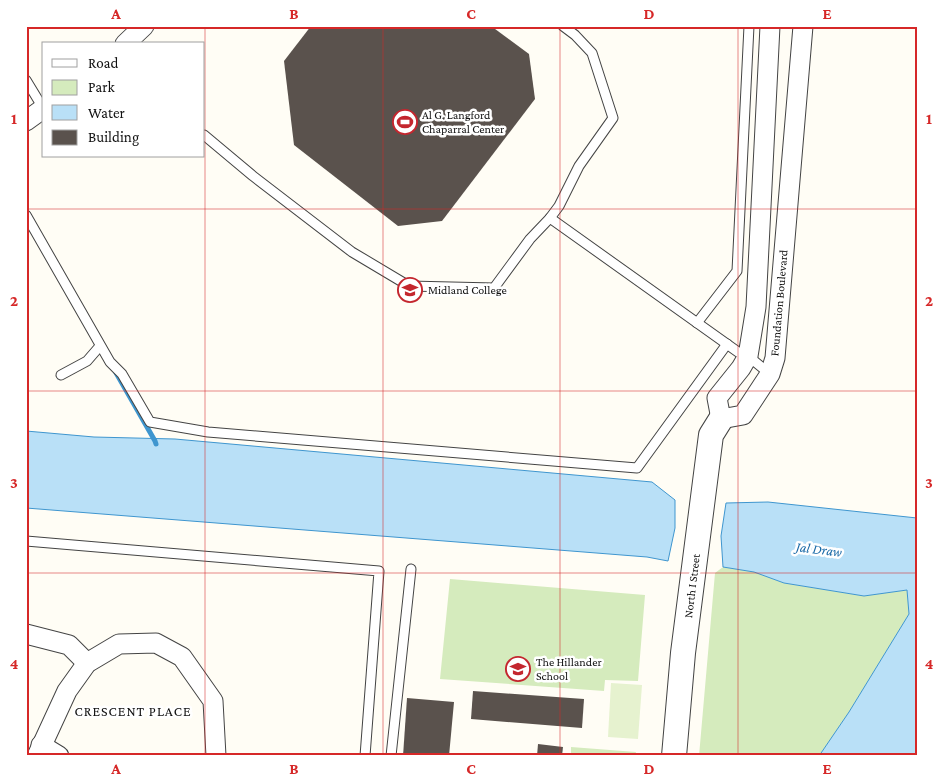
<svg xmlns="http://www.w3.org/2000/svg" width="943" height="782" font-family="'Crimson Pro',serif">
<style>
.green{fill:#d5ebbd}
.pitch{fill:#e6f2cf}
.water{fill:#b9e0f7;stroke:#3f96cf}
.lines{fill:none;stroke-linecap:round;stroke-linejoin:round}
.stream{stroke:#3f96cf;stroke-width:5}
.building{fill:#5a524d}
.service-casing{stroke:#444;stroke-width:11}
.minor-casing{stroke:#444;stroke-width:21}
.tertiary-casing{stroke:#444;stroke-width:26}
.service{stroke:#fff;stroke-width:9}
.minor{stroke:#fff;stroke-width:19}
.tertiary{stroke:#fff;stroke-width:24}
.grid{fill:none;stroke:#d62828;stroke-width:1;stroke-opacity:0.55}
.labels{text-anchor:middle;stroke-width:5;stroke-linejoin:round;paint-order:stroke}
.poi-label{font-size:12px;fill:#111;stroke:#fff;text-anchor:start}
.street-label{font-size:12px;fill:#111;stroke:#fff}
.water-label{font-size:14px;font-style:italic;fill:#1768a6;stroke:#fff}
.neighbourhood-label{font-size:14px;letter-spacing:1px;fill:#111;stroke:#fff}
.neatline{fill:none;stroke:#d62828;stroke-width:2}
.grid-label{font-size:16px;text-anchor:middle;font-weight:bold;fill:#d62828}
</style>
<rect width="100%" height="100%" fill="#fffdf5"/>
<g class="green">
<polygon points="723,567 754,572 784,583 864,596 907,590 909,614 849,712 819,756 699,756 715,573"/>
<polygon points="450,579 645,595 638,681 605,680 604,691 440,679"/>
<polygon points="571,747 636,752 635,756 571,756"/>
</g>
<polygon class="pitch" points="611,683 642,685 638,739 608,737"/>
<g class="water">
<polygon points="26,431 94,437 175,439 652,482 675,500 675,528 668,561 647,557 26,508"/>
<polygon points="768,502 917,518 917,756 819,756 849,712 909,614 907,590 864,596 784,583 754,572 723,567 721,536 726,503"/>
</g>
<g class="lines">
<polyline class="stream" points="115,371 155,441 156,444"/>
</g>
<g class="building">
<polygon points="311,26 491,26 529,54 535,99 442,221 398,226 294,145 284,61"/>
<polygon points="473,691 584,699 582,728 471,719"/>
<polygon points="407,698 454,702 449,756 403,756"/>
<polygon points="538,744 563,747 562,756 537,756"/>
</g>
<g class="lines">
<defs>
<g id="service">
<polyline points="26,80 43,108"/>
<polyline points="204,135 253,176 352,252 409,286 494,288 530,239 550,218 559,206 579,166 613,118 592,53 575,35 563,26"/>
<polyline points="26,215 110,362 122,374 150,422 208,432 637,468 727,344"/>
<polyline points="550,218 738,352 748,356 770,374"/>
<polyline points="697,323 737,271 749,26"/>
<polyline points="61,375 87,361 100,346"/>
<polyline points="26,541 379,571 365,756"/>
<polyline points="391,756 411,569"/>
</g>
<g id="minor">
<polyline points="770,26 756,307 748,356 741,368 717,398 721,419 743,415 770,374 775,358 803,26"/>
<polyline points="125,44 144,26"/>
<polyline points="26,121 44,108"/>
<polyline points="26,634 69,645 87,663"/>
<polyline points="41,745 59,756"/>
<polyline points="37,756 67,691 87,663 119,644 156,643 182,657 213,701 216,756"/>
</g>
<polyline id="tertiary" points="674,756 683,653 711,435 721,419"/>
</defs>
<use href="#service" class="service-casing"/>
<use href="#minor" class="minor-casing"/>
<use href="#tertiary" class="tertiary-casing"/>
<use href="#service" class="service"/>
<use href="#minor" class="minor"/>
<use href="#tertiary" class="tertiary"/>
</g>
<path class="grid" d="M205,26V756M383,26V756M560,26V756M738,26V756M26,209H917M26,391H917M26,573H917"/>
<defs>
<symbol id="stadium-ring" viewBox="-11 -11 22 22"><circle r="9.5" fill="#fff" stroke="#c4262e" stroke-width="1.5"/><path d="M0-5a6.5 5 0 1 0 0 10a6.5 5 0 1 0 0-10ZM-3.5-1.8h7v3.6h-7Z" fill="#c4262e"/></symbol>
<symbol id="university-ring" viewBox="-11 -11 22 22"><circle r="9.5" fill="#fff" stroke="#c4262e" stroke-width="1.5"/><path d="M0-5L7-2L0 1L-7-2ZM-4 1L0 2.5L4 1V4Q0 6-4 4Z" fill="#c4262e"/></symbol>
<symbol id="school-ring" viewBox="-11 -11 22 22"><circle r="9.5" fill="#fff" stroke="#c4262e" stroke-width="1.5"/><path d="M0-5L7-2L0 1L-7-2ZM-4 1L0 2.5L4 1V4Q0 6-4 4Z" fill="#c4262e"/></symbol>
</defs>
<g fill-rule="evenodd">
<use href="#stadium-ring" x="391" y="108" width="28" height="28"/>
<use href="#university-ring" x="396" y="276" width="28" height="28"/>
<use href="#school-ring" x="504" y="655" width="28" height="28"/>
</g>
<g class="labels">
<g class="poi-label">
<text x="422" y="119">Al G. Langford<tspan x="422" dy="14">Chaparral Center</tspan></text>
<text x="428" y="294">Midland College</text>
<text x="536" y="666">The Hillander<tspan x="536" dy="14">School</tspan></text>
</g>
<g class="street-label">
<text transform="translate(779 303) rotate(-85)" y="4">Foundation Boulevard</text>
<text transform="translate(692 586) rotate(-83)" y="4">North I Street</text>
</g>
<g class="water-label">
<text transform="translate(819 549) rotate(7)" y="5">Jal Draw</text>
</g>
<g class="neighbourhood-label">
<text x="133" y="716">CRESCENT PLACE</text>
</g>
</g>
<rect width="943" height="782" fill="none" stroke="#ffffff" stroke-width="55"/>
<rect x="42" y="42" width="162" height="115" fill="#ffffff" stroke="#a0a0a0"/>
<rect x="52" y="59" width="25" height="8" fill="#ffffff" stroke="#a0a0a0"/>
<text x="88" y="68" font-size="15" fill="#111111">Road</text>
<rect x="52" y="80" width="25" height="15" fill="#d5ebbd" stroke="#a0a0a0"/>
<text x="88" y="92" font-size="15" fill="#111111">Park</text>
<rect x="52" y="105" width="25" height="15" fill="#b9e0f7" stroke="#a0a0a0"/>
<text x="88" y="118" font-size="15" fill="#111111">Water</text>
<rect x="52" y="130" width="25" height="15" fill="#5a524d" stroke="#a0a0a0"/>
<text x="88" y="142" font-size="15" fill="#111111">Building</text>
<rect x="28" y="28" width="888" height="726" class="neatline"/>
<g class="grid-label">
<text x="116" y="19">A</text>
<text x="294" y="19">B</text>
<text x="471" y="19">C</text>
<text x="649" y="19">D</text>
<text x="827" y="19">E</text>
<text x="14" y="124">1</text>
<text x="929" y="124">1</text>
<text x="14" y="306">2</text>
<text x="929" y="306">2</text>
<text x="14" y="488">3</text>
<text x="929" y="488">3</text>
<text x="14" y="669">4</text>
<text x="929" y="669">4</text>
<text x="116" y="774">A</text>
<text x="294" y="774">B</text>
<text x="471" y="774">C</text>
<text x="649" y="774">D</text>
<text x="827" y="774">E</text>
</g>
</svg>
